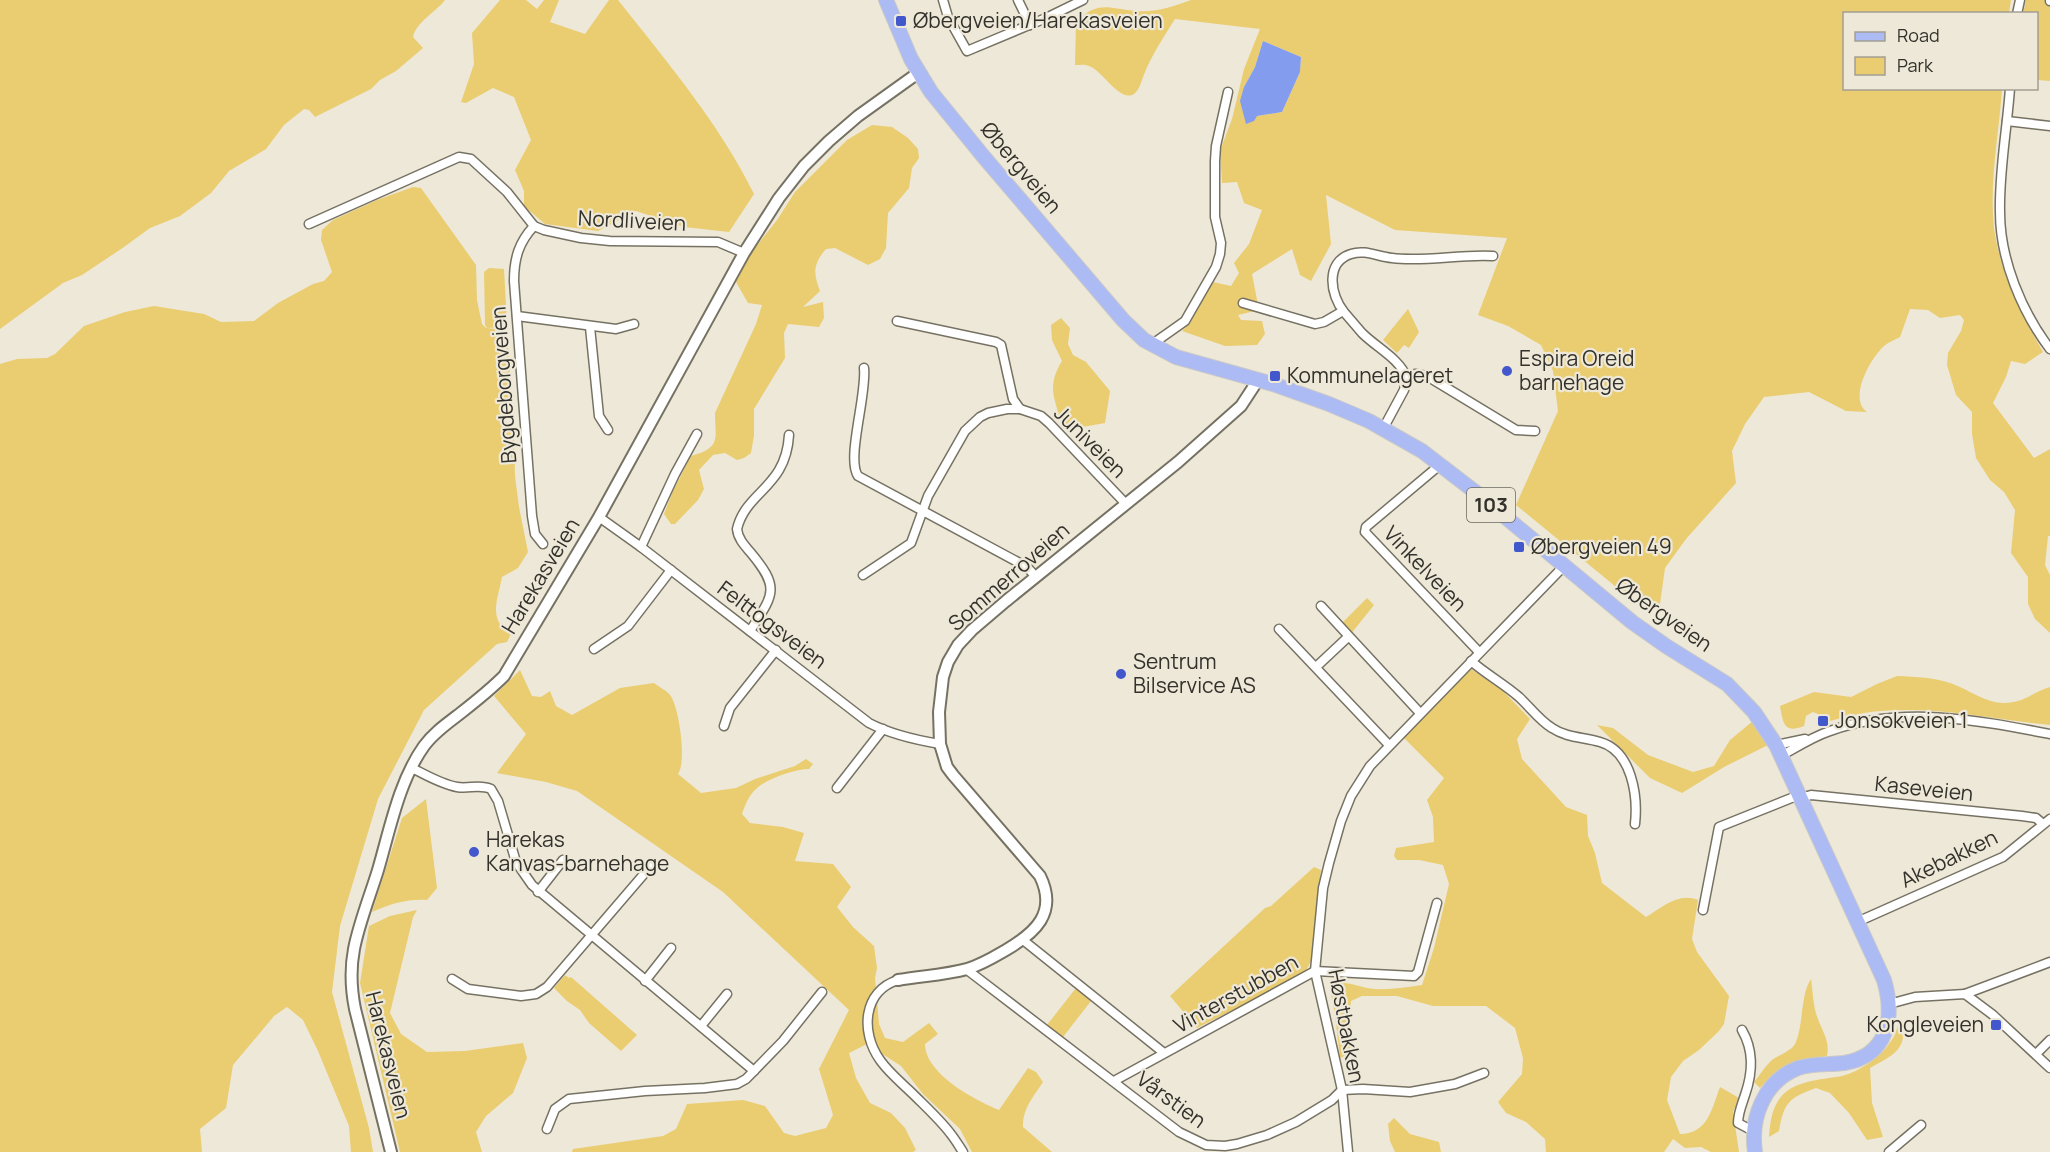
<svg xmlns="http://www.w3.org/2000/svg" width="2050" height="1152" font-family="Manrope,sans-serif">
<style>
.green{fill:#eacd70;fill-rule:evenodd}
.water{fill:#849ced}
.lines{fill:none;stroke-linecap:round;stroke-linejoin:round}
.minor-casing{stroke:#767263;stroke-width:11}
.tertiary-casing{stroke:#767263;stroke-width:14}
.primary-casing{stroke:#cac9c8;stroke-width:16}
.minor{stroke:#fff;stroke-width:8}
.tertiary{stroke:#fff;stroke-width:10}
.primary{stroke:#acbbf3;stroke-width:14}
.poi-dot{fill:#4257cb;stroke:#eee8d8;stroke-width:2}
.labels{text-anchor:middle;stroke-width:4.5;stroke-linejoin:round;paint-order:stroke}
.shield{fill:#eee8d8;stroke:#6b685f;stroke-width:1.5}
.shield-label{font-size:20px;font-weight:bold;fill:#33312b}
.poi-label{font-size:21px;fill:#33312b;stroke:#eee8d8;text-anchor:start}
.street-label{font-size:21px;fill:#33312b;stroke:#eee8d8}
</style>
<rect width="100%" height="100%" fill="#eee8d8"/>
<g class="green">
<path d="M0,0H445C435,13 417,21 413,37L423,48L396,71L380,80L371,89L315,117L309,110L304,109L284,125L266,149L229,171L211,193L180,216L150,228L124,247L82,275L63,283L0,329Z"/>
<path d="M500,0H526L537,9L544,0H559L550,22L585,34L609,0H618C667,62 719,123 754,194L729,232L684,227L636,211L598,231L545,224L524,206V191L515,170L531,140L514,97L493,88L466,103L461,102L474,64L472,33Z"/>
<path d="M1191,0H2011L2009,13L1844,14V88L2002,89C1999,134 1989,181 1994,228C2000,273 2021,314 2043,352L2025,364L2011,361L2006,377L1993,403L2034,458L2050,449V536H2048L2045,565L2050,575V633L2035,619L2028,604V577L2011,553L2015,510L2004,492L1990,480L1976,458L1972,434V412L1956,395L1947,365L1948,353L1961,331L1964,320L1960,315L1940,318L1928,310L1910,309L1900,337C1894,340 1887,343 1883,347C1870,359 1848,399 1867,412L1846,411L1809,392L1764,397L1745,424L1732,451L1736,483L1686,539L1665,568L1660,604L1630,591H1621L1516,505L1558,411L1553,371L1541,345L1508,326L1478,315L1507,238L1395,230L1326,195L1331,244L1311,281L1300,275L1292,249L1252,274L1259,310L1238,315L1241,320L1262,321L1265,334L1257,345L1225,346L1182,331L1190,323L1213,282L1231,286L1239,273L1234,263L1249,244L1262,210L1244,203L1237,182L1222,183L1220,151L1232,119L1244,69L1260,29L1175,19C1163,38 1151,56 1143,77C1141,83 1139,90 1134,94C1120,103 1103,71 1089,66C1084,64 1080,65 1075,65L1076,21C1100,0 1109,9 1136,11C1155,13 1174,6 1191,0ZM1263,41L1301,57L1300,72L1282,112L1257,116L1244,87L1255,67Z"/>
<polygon points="2026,0 2050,0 2050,81 2037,80 2036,14 2023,14"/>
<path d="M872,125L892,127L908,138L918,149L919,158L912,168L909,188L888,213L886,248L880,259L868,265L835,248L826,249C813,264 813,273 820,291L803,307L823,302L824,318L819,327L788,324L784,333L785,358L754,409V435L751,453L744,458L737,460L725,453L713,455L699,470L704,489L698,500L675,524H671L664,514L673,491L691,456C722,448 715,438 715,413L756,324L762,305L748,303L736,282L751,253L777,220L795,192L847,140Z"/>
<path d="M413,187L421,188L476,265L477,300L482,324L486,328L507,330L511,390L503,417L514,439L515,476L519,507L528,552L518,568L502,577C498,599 487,620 511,634L507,642L497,644L424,710L378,799L340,926L332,992L369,1128L373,1152H351L349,1126L318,1051L303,1020L287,1007L274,1016L233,1065L226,1108L200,1129L202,1152H0V364L17,359L47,358L55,354L84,326L125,312L154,306L204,314L221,322L254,321L278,303L313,284L324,281L332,272L321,240L322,230L333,220L377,200Z"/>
<polygon points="489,268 504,269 507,324 501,327 487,328 485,325 484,272"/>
<polygon points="1408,309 1419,332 1409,348 1404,345 1397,353 1383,340"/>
<path d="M1061,318L1070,328L1068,344L1073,355L1086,362L1110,391L1105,423L1077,428L1061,422C1054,397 1047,385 1062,361L1052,340L1051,325Z"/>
<polygon points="1367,598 1374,605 1350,635 1340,625"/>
<path d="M1471,669L1503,691L1530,719L1517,739L1522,759L1566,807L1587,815L1588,836L1595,853L1602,883L1646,917C1663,907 1678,892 1698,900L1692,939L1697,952L1729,996L1724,1024L1719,1031L1699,1050L1683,1061L1671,1077L1667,1100L1680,1134C1708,1134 1712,1108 1720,1087L1739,1098L1733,1112L1739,1152H1711L1701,1147L1685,1148L1673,1139L1664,1152H1546L1545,1139L1526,1122L1506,1113L1498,1102L1522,1074L1523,1058L1515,1028L1486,1006H1433L1397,996H1362L1351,1001L1350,1013L1353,1052L1340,1058L1335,1015L1329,984C1345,979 1359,988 1375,989C1391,990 1407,987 1422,985L1434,948L1449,884L1443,865L1419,860H1397L1394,856L1396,848L1434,842L1433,817L1427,800L1444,778L1403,737Z"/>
<path d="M520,670L532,696L541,697L550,691L556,706L572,715L620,688L654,683C659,687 666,690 670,695C679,706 687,762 678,774L701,793L736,788L755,779L795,766L806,759L813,764L809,769C795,769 766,779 756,789C749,795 745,805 742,814L750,823L783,827L804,833L795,861L833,864L851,887L837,907L853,927L874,946L877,968L875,978L879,1024L885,1038L903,1042L929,1023L938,1034L925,1044C925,1074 975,1100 999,1110L1028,1068L1036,1072L1043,1082C1034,1096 1022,1109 1023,1127L1052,1152H972L960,1129L923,1094L901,1066L867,1044L849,1053L856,1078L870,1103L891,1113L905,1128L916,1150L913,1152H572L573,1149L663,1136L676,1129L687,1104L743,1100L765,1106L784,1133L795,1136L826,1128L833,1115L819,1069L849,1010L723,892L577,791L546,782L497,773L526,734L494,696Z"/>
<path d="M1897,676C1917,677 1934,677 1953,684C1971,691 1987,704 2006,703C2027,702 2032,692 2050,687V725C1993,719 1937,706 1880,711C1861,712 1840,719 1821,723L1818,714L1813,712L1806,716L1804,726C1784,734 1783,723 1780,706L1814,692L1851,697L1877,684Z"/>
<polygon points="1753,721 1768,745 1724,767 1682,793 1650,778 1597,725 1613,728 1648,755 1693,772 1714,766 1730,740"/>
<path d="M426,799L437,888L427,900C406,899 391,904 372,912L402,818Z"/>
<polygon points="1314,867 1321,870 1311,961 1306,971 1300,976 1197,1028 1170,996 1265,908 1271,906"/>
<polygon points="417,910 413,917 390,1013 401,1034 427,1052 465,1051 523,1043 527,1058 513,1093 486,1116 476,1132 482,1152 400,1152 360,983 369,926 390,916"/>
<polygon points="565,975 569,978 571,977 637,1035 621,1051 589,1023 580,1010 567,1001 554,988"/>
<path d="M1811,979C1813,992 1813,1007 1818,1019C1823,1033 1830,1041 1827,1056C1794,1061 1784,1062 1760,1088L1754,1082C1760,1075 1765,1066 1772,1060C1779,1055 1791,1051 1795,1044C1804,1025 1800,995 1811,979Z"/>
<polygon points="1076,988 1091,1001 1063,1037 1047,1025"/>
<path d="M1900,1019C1911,1049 1891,1056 1870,1068L1872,1103L1883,1137L1867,1140L1849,1113L1830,1093L1816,1088C1789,1098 1784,1102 1779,1131L1769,1137C1770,1125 1771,1112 1778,1101C1791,1080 1820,1080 1842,1076C1859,1072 1882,1056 1891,1041C1896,1035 1897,1027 1900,1019Z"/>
<polygon points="1394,1118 1410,1134 1439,1142 1441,1152 1395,1152 1390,1141 1388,1124"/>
</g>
<polygon class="water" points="1263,41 1301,57 1300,72 1282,112 1257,116 1254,121 1246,124 1240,101 1244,87 1255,67"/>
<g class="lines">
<defs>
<g id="minor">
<polyline points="943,0 948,17 967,51 1046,18 1083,0"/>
<polyline points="1018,0 1030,25"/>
<polyline points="2050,0 2050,1"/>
<polyline points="2017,14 2020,0"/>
<path d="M2010,88C2007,130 1999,171 2000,212C2000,260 2022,312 2050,349"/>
<polyline points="2007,121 2050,126"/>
<polyline points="309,224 459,157 471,159 507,192 534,226 544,230 581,238 610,241 718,242 744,253"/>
<path d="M534,226C519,242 514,258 514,281L532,516L535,534L543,544"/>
<polyline points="1243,303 1315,324 1324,322 1343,311"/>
<polyline points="517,316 616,329 634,324"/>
<polyline points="897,321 996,342 1001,345 1013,399 1020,409 1041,416 1049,423 1126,504"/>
<polyline points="590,327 599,416 608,430"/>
<polyline points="1151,345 1185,321 1216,267 1220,254 1221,243 1215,217 1215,161 1216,146 1228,92"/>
<path d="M864,368C867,395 846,459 858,476L1027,567L1036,577"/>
<polyline points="1407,378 1415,374 1427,376 1516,430 1535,431"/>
<path d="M1383,429L1404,390L1407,378C1399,358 1377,348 1362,333C1356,326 1350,319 1344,312C1330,295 1325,262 1351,254C1365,249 1378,257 1392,258C1425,262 1460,254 1493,256"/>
<polyline points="1441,464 1366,527 1365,532 1479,652"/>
<path d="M599,517L641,547L869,723C890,734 916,740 940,744"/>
<polyline points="641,547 675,474 697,434"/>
<polyline points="863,575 911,543 928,496 965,431 980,417 988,413 1007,409 1020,409"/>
<polyline points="1321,606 1420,713"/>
<polyline points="1279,629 1389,745"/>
<path d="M750,631C773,595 781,589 751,553C745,546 738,539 737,529C746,491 786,488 789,435"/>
<polyline points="594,649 628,626 671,570"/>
<path d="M1471,661C1486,674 1504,684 1519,697C1530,707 1539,720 1552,728C1567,738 1583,737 1600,742C1632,751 1638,796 1635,824"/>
<polyline points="1316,667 1348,637"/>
<polyline points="724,726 730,708 776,650"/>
<polyline points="1776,745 1805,739"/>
<path d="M1781,756C1797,747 1812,737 1830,731C1902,705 1977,720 2050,734"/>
<path d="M412,768C426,775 441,784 457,787C469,789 480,784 491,789L498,801L516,862L532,885L754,1071"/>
<polyline points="837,788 883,729"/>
<polyline points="1800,798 1811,795 2022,816 2036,818 2043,824"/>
<polyline points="538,892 563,860"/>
<polyline points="1703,910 1719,827 1799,795"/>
<polyline points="1857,922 2003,857 2050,819"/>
<polyline points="1023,940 1164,1053"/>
<polyline points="966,969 1179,1132 1206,1145 1225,1146 1237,1144 1267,1135 1296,1122 1332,1100 1342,1090 1363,1089 1410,1092 1455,1084 1484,1073"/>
<polyline points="452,979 468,989 521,996 536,994 547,987 650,867"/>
<path d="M898,980C863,991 860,1032 880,1060C889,1073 904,1085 915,1096C927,1108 940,1120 950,1133C955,1139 959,1146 963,1152"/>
<polyline points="645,981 671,948"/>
<polyline points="1965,994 2050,962"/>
<polyline points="1889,1004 1915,997 1965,994 1993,1015 2050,1068"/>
<polyline points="701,1026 727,994"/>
<path d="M1742,1030C1754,1051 1753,1072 1745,1095C1742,1104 1738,1113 1738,1123L1753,1131"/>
<polyline points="2036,1054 2050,1040"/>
<polyline points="1114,1081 1315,971 1414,976 1418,972 1437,903"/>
<polyline points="547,1129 555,1109 569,1099 645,1091 705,1088 737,1084 746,1079 783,1041 822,992"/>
<polyline points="1348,1152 1342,1090 1315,971 1323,888 1329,863 1341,821 1351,796 1370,766 1564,566"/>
<polyline points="1889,1152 1921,1125"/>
</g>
<g id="tertiary">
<path d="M898,980C921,976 945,975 967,969C981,965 994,957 1006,950C1035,933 1058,913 1040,876L953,775L947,767L940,744L939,712L943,677L948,662L958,645L972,630L1006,601L1178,462L1241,406L1258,380"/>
<path d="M391,1152L355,1009C351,989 350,970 354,949C359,923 370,896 378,870C390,829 399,781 424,746C434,732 448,723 462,712C476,701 490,690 504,676L599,517L744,253L779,198L804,166L829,141L858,116L918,73"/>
</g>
<path id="primary" d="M886,0L911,59L931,92L983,156L1123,320L1144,340L1176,357L1273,384L1329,404L1369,421L1422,451L1474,491L1632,622L1666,646L1727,684L1754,712L1776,745L1884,980C1895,1017 1888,1056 1844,1063C1829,1065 1813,1063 1798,1068C1764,1081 1750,1118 1755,1152"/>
</defs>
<use href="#minor" class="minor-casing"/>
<use href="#tertiary" class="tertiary-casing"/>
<use href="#primary" class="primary-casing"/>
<use href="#minor" class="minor"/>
<use href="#tertiary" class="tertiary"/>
<use href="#primary" class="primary"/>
</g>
<g class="poi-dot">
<rect x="895" y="15" width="12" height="12" rx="3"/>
<circle cx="1507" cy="371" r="6"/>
<rect x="1269" y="370" width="12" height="12" rx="3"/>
<rect x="1513" y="541" width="12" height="12" rx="3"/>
<circle cx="1121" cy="674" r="6"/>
<rect x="1817" y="715" width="12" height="12" rx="3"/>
<circle cx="474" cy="852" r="6"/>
<rect x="1990" y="1019" width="12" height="12" rx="3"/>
</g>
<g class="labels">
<rect class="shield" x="1467" y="488" width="48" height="34" rx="4.5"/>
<g class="shield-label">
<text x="1491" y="512">103</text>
</g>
<g class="poi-label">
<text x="913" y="28">Øbergveien/Harekasveien</text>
<text x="1519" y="366">Espira Oreid<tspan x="1519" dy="24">barnehage</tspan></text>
<text x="1287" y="383">Kommunelageret</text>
<text x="1531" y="554">Øbergveien 49</text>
<text x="1133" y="669">Sentrum<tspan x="1133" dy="24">Bilservice AS</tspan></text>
<text x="1835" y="728">Jonsokveien 1</text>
<text x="486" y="847">Harekas<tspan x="486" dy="24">Kanvas-barnehage</tspan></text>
<text x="1984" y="1032" text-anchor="end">Kongleveien</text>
</g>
<g class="street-label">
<text transform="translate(1021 168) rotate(50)" y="7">Øbergveien</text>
<text transform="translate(632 221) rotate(3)" y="7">Nordliveien</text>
<text transform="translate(504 385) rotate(-94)" y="7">Bygdeborgveien</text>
<text transform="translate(1090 442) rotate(45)" y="7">Juniveien</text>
<text transform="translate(1425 569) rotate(46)" y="7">Vinkelveien</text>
<text transform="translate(541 576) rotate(-59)" y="7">Harekasveien</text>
<text transform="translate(1009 577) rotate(-41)" y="7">Sommerroveien</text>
<text transform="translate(1664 615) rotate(35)" y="7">Øbergveien</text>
<text transform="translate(772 625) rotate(37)" y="7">Felttogsveien</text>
<text transform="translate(1924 789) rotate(6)" y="7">Kaseveien</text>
<text transform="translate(1949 859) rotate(-26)" y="7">Akebakken</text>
<text transform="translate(1236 994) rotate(-29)" y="7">Vinterstubben</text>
<text transform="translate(1346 1026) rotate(79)" y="7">Høstbakken</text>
<text transform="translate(388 1055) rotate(76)" y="7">Harekasveien</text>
<text transform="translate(1171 1100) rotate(36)" y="7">Vårstien</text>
</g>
</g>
<rect x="1843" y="12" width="195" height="78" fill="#eee8d8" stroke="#a39f93" stroke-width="1.5"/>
<rect x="1855" y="32" width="30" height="9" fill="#acbbf3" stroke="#a39f93" stroke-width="1.5"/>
<text x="1897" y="42" font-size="18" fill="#33312b">Road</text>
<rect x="1855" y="57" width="30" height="18" fill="#eacd70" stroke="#a39f93" stroke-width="1.5"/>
<text x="1897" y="72" font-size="18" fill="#33312b">Park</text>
</svg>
